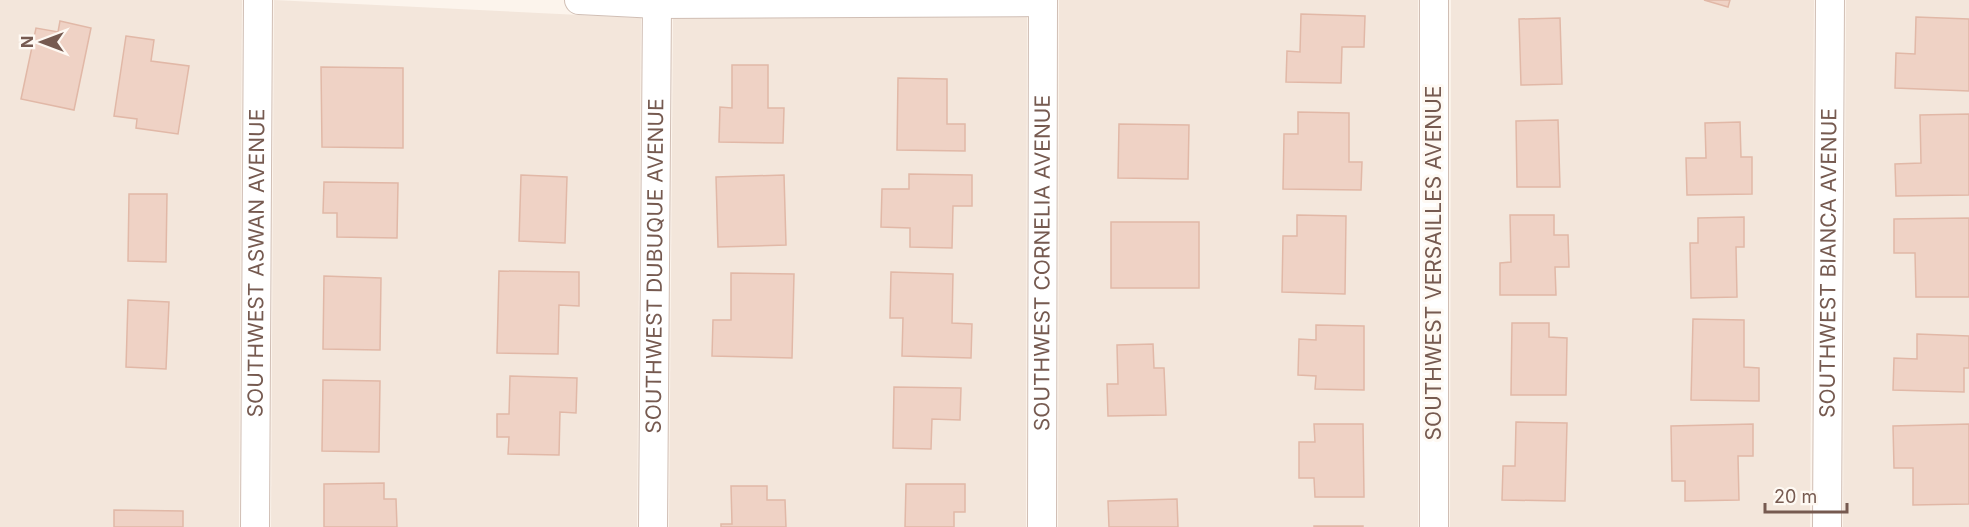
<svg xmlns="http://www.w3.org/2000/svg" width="1969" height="527" font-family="Inter,sans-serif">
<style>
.residential{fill:#f3e6db}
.building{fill:#efd2c5;stroke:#e1b8a7;stroke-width:1.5}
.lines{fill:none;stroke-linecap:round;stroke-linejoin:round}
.minor-casing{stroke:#d0beb4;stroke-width:30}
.minor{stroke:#fff;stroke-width:28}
.labels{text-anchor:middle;stroke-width:6;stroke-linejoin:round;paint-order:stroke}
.street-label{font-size:21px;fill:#765a50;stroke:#fef9f3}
</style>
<rect width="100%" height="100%" fill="#fcf4ec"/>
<g class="residential">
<polygon points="0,0 242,0 239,527 0,527"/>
<polygon points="274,0 641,18 637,527 271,527"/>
<polygon points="1059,0 1418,0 1418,527 1058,527"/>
<polygon points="1451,0 1814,0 1810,527 1450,527"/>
<polygon points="1846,0 1969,0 1969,527 1843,527"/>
<polygon points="1027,16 1026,527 669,527 673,18"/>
</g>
<g class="building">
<polygon points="1704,0 1730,0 1728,7"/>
<polygon points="1301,14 1365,16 1364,47 1342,47 1341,83 1286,82 1287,51 1300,52"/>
<polygon points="1916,17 1969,19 1969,91 1895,88 1896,53 1915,54"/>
<polygon points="1560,18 1562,84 1521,85 1519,19"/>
<polygon points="60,21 91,28 74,110 21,99 36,28 58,32"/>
<polygon points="126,36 154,40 151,61 189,66 178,134 136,128 137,119 114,116"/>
<polygon points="732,65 768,65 768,108 784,108 783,143 719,142 720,107 732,108"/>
<polygon points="321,67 403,68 403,148 322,147"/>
<polygon points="898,78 947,79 947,124 965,124 965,151 897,150"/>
<polygon points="1298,112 1349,113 1349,162 1362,162 1361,190 1283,189 1284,134 1298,134"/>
<polygon points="1969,114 1969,195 1896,196 1895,164 1921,163 1920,115"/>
<polygon points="1558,120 1560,187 1517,187 1516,121"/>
<polygon points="1740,122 1741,157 1752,157 1752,194 1687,195 1686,158 1706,158 1705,123"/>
<polygon points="1119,124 1189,125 1188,179 1118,178"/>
<polygon points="909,174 972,175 972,206 953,206 952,248 910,247 910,228 881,227 882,189 909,189"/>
<polygon points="521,175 567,177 565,243 519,241"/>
<polygon points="784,175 786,245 718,247 716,177"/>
<polygon points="324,182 398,183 397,238 337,237 337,213 323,213"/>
<polygon points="129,194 167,194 166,262 128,261"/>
<polygon points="1297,215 1346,216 1345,294 1282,292 1283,236 1297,236"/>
<polygon points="1510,215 1554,215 1554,235 1568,235 1569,267 1555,267 1556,295 1500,295 1500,263 1511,262"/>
<polygon points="1744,217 1744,247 1736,247 1737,297 1691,298 1690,243 1698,243 1698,218"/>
<polygon points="1969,218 1969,297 1916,297 1915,253 1894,253 1894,219"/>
<rect x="1111" y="222" width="88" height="66"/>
<polygon points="499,271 579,272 579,306 559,305 558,354 497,353"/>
<polygon points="891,272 953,274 952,323 972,324 971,358 902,356 903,318 890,318"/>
<polygon points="731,273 794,274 792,358 712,356 713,320 731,320"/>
<polygon points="324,276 381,278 380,350 323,349"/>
<polygon points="128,300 169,302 166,369 126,367"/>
<polygon points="1693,319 1744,320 1744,367 1759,368 1759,401 1691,400"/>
<polygon points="1512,323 1549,323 1549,337 1567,338 1566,395 1511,395"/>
<polygon points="1316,325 1364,326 1364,390 1315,389 1316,376 1298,375 1299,339 1316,340"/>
<polygon points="1917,334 1969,336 1969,368 1964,368 1964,392 1893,390 1894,358 1917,359"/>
<polygon points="1153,344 1154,368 1164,368 1166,415 1108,416 1107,384 1118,384 1117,345"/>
<polygon points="510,376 577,378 576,413 560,412 559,455 508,454 509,437 497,437 497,414 509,414"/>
<polygon points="323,380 380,381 379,452 322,451"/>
<polygon points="894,387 961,388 960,420 932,419 931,449 893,448"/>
<polygon points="1516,422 1567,423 1565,501 1502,500 1503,466 1515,466"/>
<polygon points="1314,424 1363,424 1364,497 1315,497 1314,478 1299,478 1299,442 1315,442"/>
<polygon points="1753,424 1753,456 1738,456 1739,500 1685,501 1685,481 1672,481 1671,426"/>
<polygon points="1969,424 1969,504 1913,505 1913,468 1894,468 1893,426"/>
<polygon points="384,483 384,499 396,499 397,527 324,527 324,484"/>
<polygon points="906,484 965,484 965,512 954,512 954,527 905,527"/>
<polygon points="731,486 767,486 767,500 785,500 786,527 721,527 721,524 732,524"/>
<polygon points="1177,499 1178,527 1109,527 1108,501"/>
<polygon points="114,510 183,511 183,527 114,527"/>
<rect x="1314" y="526" width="49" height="1"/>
</g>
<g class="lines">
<defs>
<g id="minor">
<polyline points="579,0 657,4 1043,2"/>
<path id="s1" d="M255,527L258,0"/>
<path id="s2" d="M653,527L657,4"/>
<path id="s3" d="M1042,527L1043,0"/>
<polyline points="1434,527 1434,0"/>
<path id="s4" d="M1827,527L1830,0"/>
</g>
</defs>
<use href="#minor" class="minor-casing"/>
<use href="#minor" class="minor"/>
</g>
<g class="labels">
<g class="street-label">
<text transform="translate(1434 263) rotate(-90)" y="7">SOUTHWEST VERSAILLES AVENUE</text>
<text dy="7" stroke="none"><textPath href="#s1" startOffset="264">SOUTHWEST ASWAN AVENUE</textPath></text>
<text dy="7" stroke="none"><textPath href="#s3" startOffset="264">SOUTHWEST CORNELIA AVENUE</textPath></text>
<text dy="7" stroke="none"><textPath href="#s4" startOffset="264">SOUTHWEST BIANCA AVENUE</textPath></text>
<text dy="7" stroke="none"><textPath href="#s2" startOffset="261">SOUTHWEST DUBUQUE AVENUE</textPath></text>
</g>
</g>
<g transform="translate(42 42) rotate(270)" stroke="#fef9f3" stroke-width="4.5" paint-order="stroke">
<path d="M0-4.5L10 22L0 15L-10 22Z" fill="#765a50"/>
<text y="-9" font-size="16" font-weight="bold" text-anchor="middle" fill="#765a50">N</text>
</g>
<path d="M1765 503v9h82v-9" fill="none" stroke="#765a50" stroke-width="3"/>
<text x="1774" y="503" font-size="18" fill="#765a50" stroke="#fef9f3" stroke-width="4.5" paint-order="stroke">20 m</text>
</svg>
